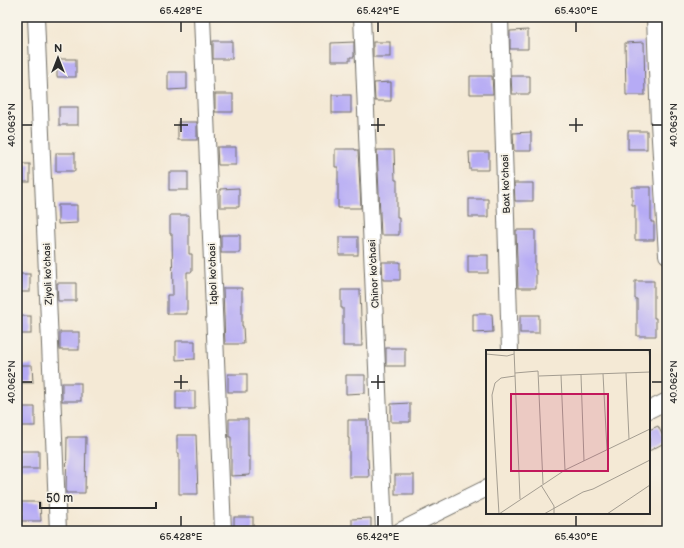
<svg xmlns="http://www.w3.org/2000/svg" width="684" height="548" font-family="'Balsamiq Sans',sans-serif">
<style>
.building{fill:#b6abf5}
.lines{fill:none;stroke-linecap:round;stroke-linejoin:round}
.minor-casing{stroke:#716e66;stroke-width:18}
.minor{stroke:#fff;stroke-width:16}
.ticks{fill:none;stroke:#2b2b2b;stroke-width:1.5}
.labels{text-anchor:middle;stroke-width:4;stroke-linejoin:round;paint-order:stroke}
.street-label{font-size:10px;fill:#2b2b2b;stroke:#f7f3e8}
.inset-road{fill:none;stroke:#a49d91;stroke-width:1}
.view{fill:#c2185b;fill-opacity:0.15;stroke:#c2185b;stroke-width:2}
.inset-edge{fill:none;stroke:#2b2b2b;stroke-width:2}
.neatline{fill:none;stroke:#2b2b2b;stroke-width:1.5}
.ticks-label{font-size:10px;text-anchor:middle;fill:#2b2b2b}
</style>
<rect width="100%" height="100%" fill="#f7f3e8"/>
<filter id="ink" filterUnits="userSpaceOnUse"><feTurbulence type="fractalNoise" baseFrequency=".025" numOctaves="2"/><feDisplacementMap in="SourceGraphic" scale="8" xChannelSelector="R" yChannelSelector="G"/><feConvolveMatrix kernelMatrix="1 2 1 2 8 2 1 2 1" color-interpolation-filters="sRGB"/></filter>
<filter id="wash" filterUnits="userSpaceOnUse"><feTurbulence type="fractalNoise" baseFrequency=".012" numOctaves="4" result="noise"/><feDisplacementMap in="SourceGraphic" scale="16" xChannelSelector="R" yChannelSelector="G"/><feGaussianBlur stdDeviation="0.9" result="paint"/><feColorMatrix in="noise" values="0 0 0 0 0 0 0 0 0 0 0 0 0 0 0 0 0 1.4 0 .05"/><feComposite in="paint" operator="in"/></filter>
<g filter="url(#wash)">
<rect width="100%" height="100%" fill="#f4e9d5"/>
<g id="blocks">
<g class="building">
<polygon points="528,30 528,49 510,49 510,31"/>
<rect x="213" y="41" width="19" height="18"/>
<polygon points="354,42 354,57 350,57 350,61 331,61 331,43"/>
<rect x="373" y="42" width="17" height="15"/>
<polygon points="644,42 645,95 626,95 625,43"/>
<rect x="57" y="59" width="19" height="18"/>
<polygon points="168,72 187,72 187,89 168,90"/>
<polygon points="470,76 492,76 493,94 470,94"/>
<polygon points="511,76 530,76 530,94 512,94"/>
<polygon points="391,82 391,101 375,101 374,83"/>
<rect x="215" y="94" width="18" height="18"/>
<rect x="332" y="95" width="19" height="18"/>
<rect x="59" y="107" width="19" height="18"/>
<rect x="178" y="122" width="19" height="18"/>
<rect x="628" y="131" width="19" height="18"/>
<polygon points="531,132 531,151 514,151 513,133"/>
<polygon points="217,147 236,147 236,165 218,165"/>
<polygon points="335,149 355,149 355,150 358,150 361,208 338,208 338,167 335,167"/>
<polygon points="377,150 394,150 395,180 397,180 397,217 399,217 399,235 381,235"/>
<polygon points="469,152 489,152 489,170 470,170"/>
<rect x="56" y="153" width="19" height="18"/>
<rect x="17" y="164" width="13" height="18"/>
<rect x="169" y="172" width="19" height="18"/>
<polygon points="514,183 533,183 533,201 515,201"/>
<polygon points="632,187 651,187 651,222 654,222 654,240 635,240 635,205 632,205"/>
<polygon points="239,188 239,207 220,207 220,189"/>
<rect x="469" y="199" width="19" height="18"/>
<polygon points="58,205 77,205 77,223 58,224"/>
<polygon points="170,215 189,215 189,254 192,254 192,272 187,272 187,314 167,314 167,295 173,295 172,234 170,234"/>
<polygon points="516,230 535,230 535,270 536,270 536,288 518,288"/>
<rect x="221" y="235" width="19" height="18"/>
<rect x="339" y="237" width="19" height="18"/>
<rect x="468" y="255" width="20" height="18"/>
<polygon points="382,262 400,262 400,280 383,280"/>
<rect x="17" y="274" width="13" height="18"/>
<polygon points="635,281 654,281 654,318 656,318 656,336 637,336 637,299 635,299"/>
<polygon points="57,283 76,283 76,301 58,301"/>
<polygon points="223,288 242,288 242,326 243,326 244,344 225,344"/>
<polygon points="341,290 360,290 362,346 343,346 343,308 341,308"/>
<polygon points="473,314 492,314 493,332 473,333"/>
<rect x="520" y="315" width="19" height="18"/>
<rect x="17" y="316" width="14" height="18"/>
<rect x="60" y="332" width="19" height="18"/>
<polygon points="176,341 195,341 195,359 176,360"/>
<rect x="386" y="348" width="19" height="18"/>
<polygon points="17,365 32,365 33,383 17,383"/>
<rect x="228" y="374" width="19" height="18"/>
<polygon points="346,375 365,375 365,393 346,394"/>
<rect x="62" y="383" width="19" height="18"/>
<rect x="176" y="391" width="19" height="18"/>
<polygon points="410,403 410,422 391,422 391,404"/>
<rect x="17" y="407" width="18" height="19"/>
<polygon points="229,419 248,419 248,457 250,457 250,475 231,476 231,437 229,437"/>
<polygon points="348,420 367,420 367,459 368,459 369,477 349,477 349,438 348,438"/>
<polygon points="658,426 666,442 649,451 649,430"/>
<polygon points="177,435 196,435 198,494 179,494 179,453 177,453"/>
<polygon points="67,437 86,437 85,493 66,493"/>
<rect x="20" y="451" width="19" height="18"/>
<rect x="395" y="475" width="19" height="19"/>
<polygon points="21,502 40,502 41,521 21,521"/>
<rect x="234" y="517" width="19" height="14"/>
<polygon points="371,518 371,531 352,531 352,519"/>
</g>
</g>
</g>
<g filter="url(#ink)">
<use href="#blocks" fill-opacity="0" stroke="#716e66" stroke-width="1"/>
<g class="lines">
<defs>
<g id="minor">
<polyline points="36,17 58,531"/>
<polyline points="202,17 223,531"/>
<polyline points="362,17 384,531"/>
<polyline points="500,17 510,351"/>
<polyline points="655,17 659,123 667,255"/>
<polyline points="649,410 667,401"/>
<polyline points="400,531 487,488"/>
</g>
</defs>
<use href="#minor" class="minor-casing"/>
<use href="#minor" class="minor"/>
</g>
</g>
<path class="ticks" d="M181,22V32M378,22V32M576,22V32M181,118V132M378,118V132M576,118V132M22,125H32M174,125H188M371,125H385M569,125H583M652,125H662M181,375V389M378,375V389M22,382H32M174,382H188M371,382H385M652,382H662M181,516V526M378,516V526M576,516V526"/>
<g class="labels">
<g class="street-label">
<text transform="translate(505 184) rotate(-92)" y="4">Baxt ko'chasi</text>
<text transform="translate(47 274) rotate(-92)" y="4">Ziyoli ko'chasi</text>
<text transform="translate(212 274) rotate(-92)" y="4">Iqbol ko'chasi</text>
<text transform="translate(373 274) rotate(-93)" y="4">Chinor ko'chasi</text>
</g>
</g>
<g transform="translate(486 350)">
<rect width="164" height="164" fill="#f4e9d5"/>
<path class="inset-road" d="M28,0L34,149M163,0L164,13M0,4L21,6L28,4M29,23L52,21L57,134M140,23L143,89M117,24L121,100M75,25L79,120M95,25L98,111M53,26L164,22M55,135L68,156V164M13,164L79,120L164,79M13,164L6,45L9,33L15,28L29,26M58,164L97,142L107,139L164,110M121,164L164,135"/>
<path class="view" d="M25,44H122V121H25Z"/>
<rect width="164" height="164" class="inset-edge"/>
</g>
<rect width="684" height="548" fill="none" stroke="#f7f3e8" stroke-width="44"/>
<g transform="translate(58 58)" stroke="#f7f3e8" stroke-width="3" paint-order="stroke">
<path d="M0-3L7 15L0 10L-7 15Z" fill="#2b2b2b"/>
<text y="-6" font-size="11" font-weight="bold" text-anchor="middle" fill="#2b2b2b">N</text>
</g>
<path d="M40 502v6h116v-6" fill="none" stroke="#2b2b2b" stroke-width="2"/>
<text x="46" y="502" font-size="12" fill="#2b2b2b" stroke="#f7f3e8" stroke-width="3" paint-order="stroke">50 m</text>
<rect x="22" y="22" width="640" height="504" class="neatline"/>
<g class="ticks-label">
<text x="181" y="14">65.428°E</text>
<text x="378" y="14">65.429°E</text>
<text x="576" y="14">65.430°E</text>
<text transform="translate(11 125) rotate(-90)" y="4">40.063°N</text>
<text transform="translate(673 125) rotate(-90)" y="4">40.063°N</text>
<text transform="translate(11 382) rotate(-90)" y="4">40.062°N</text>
<text transform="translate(673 382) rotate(-90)" y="4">40.062°N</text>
<text x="181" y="540">65.428°E</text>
<text x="378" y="540">65.429°E</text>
<text x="576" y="540">65.430°E</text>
</g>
</svg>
